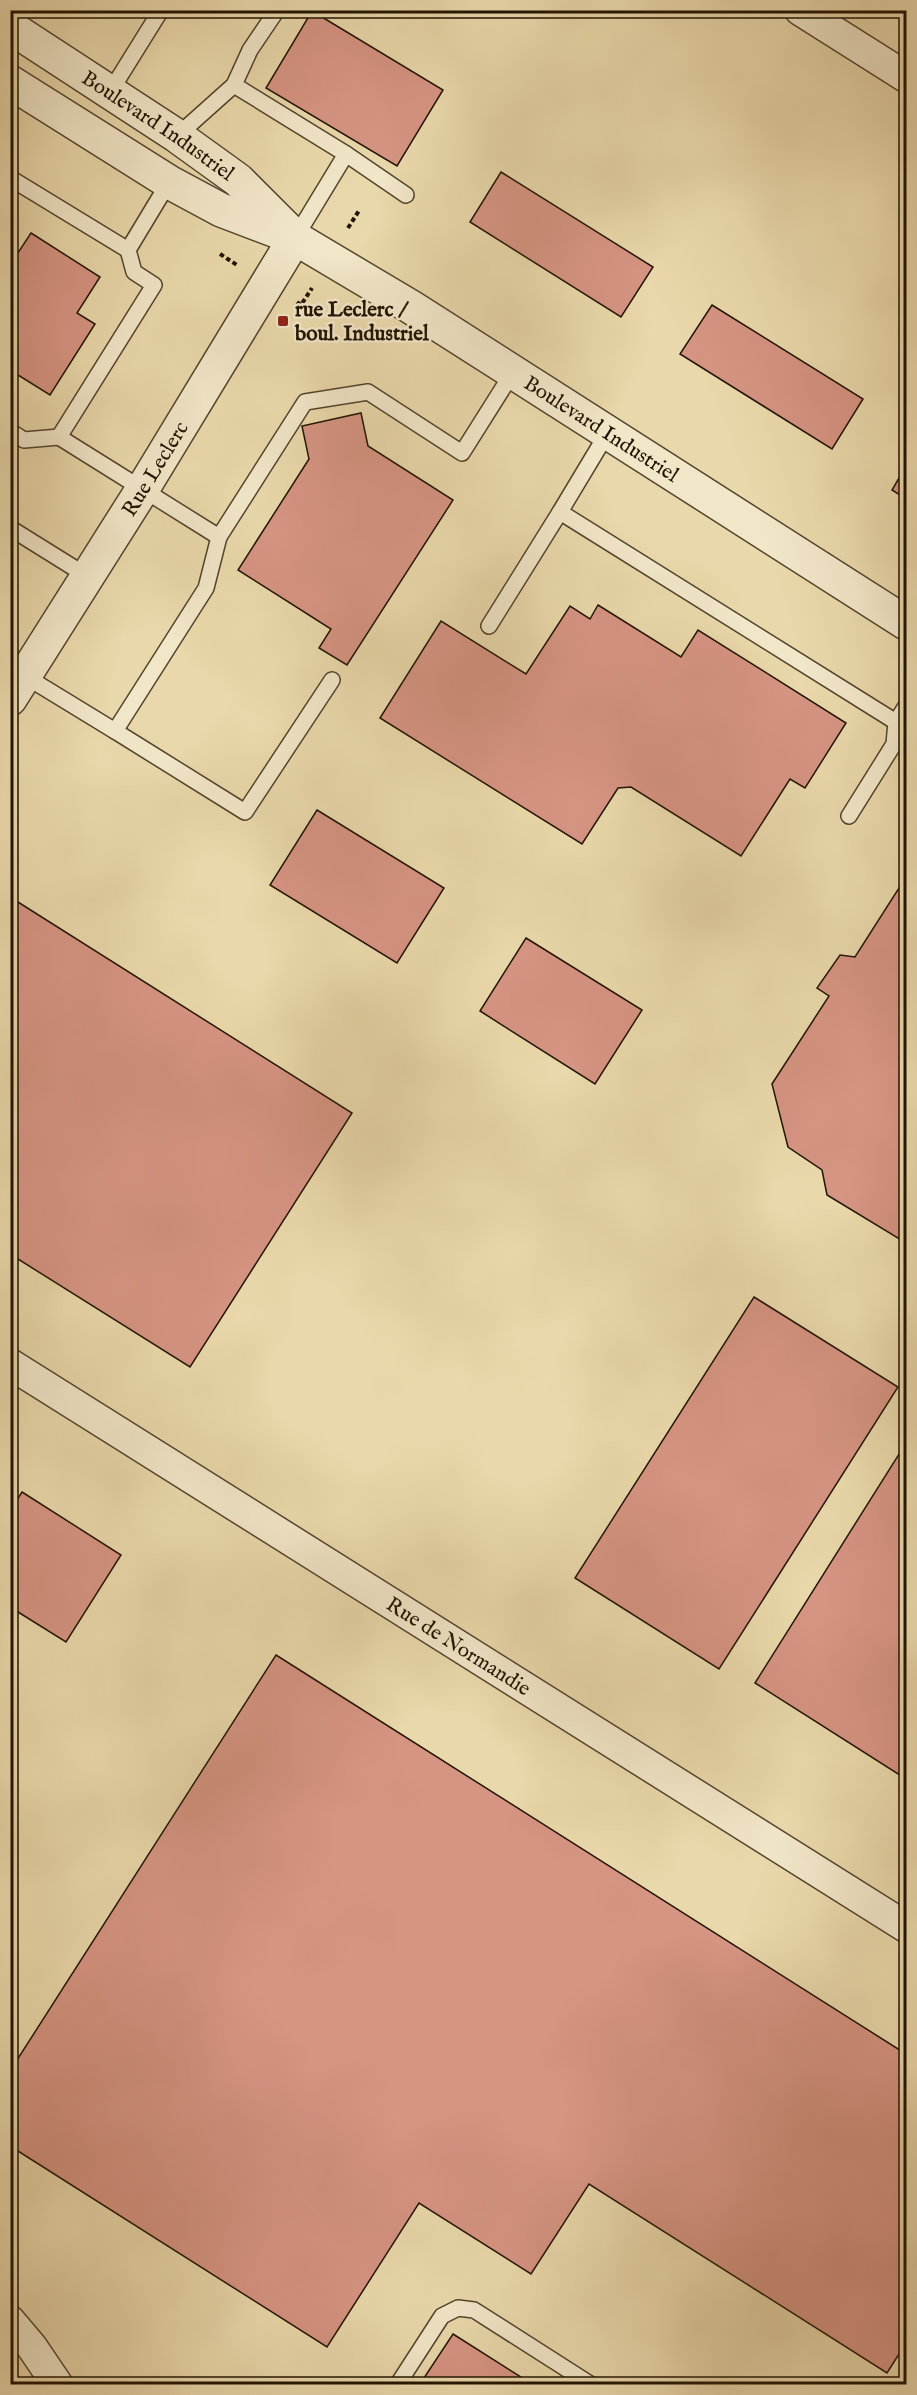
<svg xmlns="http://www.w3.org/2000/svg" width="917" height="2395" font-family="'IM FELL English',serif">
<style>
.building{fill:#d69483;stroke:#211301;stroke-width:1.5}
.lines{fill:none;stroke-linecap:round;stroke-linejoin:round}
.service-casing{stroke:#53442c;stroke-width:18}
.minor-casing{stroke:#53442c;stroke-width:33}
.tertiary-casing{stroke:#53442c;stroke-width:36}
.path{stroke:#211301;stroke-width:4;stroke-dasharray:4.5 3;stroke-linecap:butt}
.service{stroke:#f1e6c8;stroke-width:15}
.minor{stroke:#f1e6c8;stroke-width:30}
.tertiary{stroke:#f1e6c8;stroke-width:33}
.poi-dot{fill:#8f2418;stroke:#f1e6c8;stroke-width:2}
.labels{text-anchor:middle;stroke-width:5;stroke-linejoin:round;paint-order:stroke}
.street-label{font-size:21px;fill:#211301;stroke:#f1e6c8}
.poi-label{font-size:21px;font-weight:bold;fill:#211301;stroke:#f1e6c8;text-anchor:start}
</style>
<rect width="100%" height="100%" fill="#e9d8ab"/>
<filter id="stains"><feTurbulence type="fractalNoise" baseFrequency=".00333" numOctaves="4"/><feColorMatrix values="0 0 0 0 .2 0 0 0 0 .09 0 0 0 0 .02 0 0 0 .5 -.17"/></filter>
<radialGradient id="worn" r=".72"><stop offset=".6" stop-color="#630" stop-opacity="0"/><stop offset="1" stop-color="#630" stop-opacity=".3"/></radialGradient>
<g class="building">
<polygon points="312,11 443,90 397,166 266,88"/>
<polygon points="501,172 653,267 621,317 470,222"/>
<polygon points="31,233 100,277 77,313 95,324 50,395 10,370 10,265"/>
<polygon points="712,305 863,399 832,449 680,354"/>
<polygon points="361,413 368,446 453,500 347,665 319,648 331,629 238,570 309,459 302,426"/>
<polygon points="906,466 906,499 892,490"/>
<polygon points="598,605 681,657 698,630 846,723 805,788 790,779 741,856 631,787 618,788 582,844 380,718 441,621 526,674 570,606 590,619"/>
<polygon points="317,810 444,888 397,963 270,885"/>
<polygon points="906,877 906,1080 904,1085 906,1103 906,1243 827,1195 822,1170 788,1147 772,1084 829,996 817,988 840,955 855,957"/>
<polygon points="10,897 352,1113 190,1367 10,1254"/>
<polygon points="526,938 642,1010 595,1084 480,1011"/>
<polygon points="754,1297 898,1387 719,1669 575,1578"/>
<polygon points="906,1443 906,1779 755,1683"/>
<polygon points="22,1492 121,1555 66,1642 10,1607 10,1511"/>
<polygon points="276,1655 906,2054 906,2343 887,2373 589,2184 531,2274 419,2203 327,2347 10,2146 10,2071"/>
<polygon points="453,2334 532,2384 420,2384"/>
</g>
<g class="lines">
<defs>
<g id="service">
<polyline points="234,85 346,154 295,238"/>
<polyline points="110,92 161,10"/>
<polyline points="177,136 234,85 250,50 277,10"/>
<polyline points="346,154 406,195"/>
<polyline points="10,178 128,250"/>
<polyline points="169,182 128,250 134,272 154,285 59,437 219,537 305,402 368,392 462,453 513,372"/>
<polyline points="10,431 24,440 59,437"/>
<polyline points="608,432 560,512 896,722"/>
<polyline points="10,528 87,576"/>
<polyline points="489,626 560,512"/>
<polyline points="25,676 115,731 206,588 219,537"/>
<polyline points="115,731 245,812 332,680"/>
<polyline points="849,816 894,744 896,722 906,706"/>
<polyline points="398,2384 442,2316 458,2308 474,2310 590,2384"/>
</g>
<g id="minor">
<polyline points="800,10 906,77"/>
<path id="s1" d="M10,1364L906,1927"/>
<polyline points="10,2321 32,2347 57,2384"/>
</g>
<g id="tertiary">
<path id="s2" d="M10,27L177,136L238,180L292,234"/>
<path id="s3" d="M10,82L169,182L221,210L295,238L411,307L906,623"/>
<path id="s4" d="M10,699L142,490L295,238"/>
</g>
</defs>
<use href="#service" class="service-casing"/>
<use href="#minor" class="minor-casing"/>
<use href="#tertiary" class="tertiary-casing"/>
<g class="path">
<polyline points="348,228 360,209"/>
<polyline points="220,254 237,265"/>
<polyline points="297,302 301,305 312,288"/>
</g>
<use href="#service" class="service"/>
<use href="#minor" class="minor"/>
<use href="#tertiary" class="tertiary"/>
</g>
<rect class="poi-dot" x="277" y="315" width="12" height="12" rx="3"/>
<g class="labels">
<g class="street-label">
<text dy="7" stroke="none"><textPath href="#s2" startOffset="178">Boulevard Industriel</textPath></text>
<text dy="7" stroke="none"><textPath href="#s3" startOffset="687">Boulevard Industriel</textPath></text>
<text dy="7" stroke="none"><textPath href="#s4" startOffset="272">Rue Leclerc</textPath></text>
<text dy="7" stroke="none"><textPath href="#s1" startOffset="530">Rue de Normandie</textPath></text>
</g>
<g class="poi-label">
<text x="295" y="316">rue Leclerc /<tspan x="295" dy="24">boul. Industriel</tspan></text>
</g>
</g>
<rect width="917" height="2395" fill="none" stroke="#e9d8ab" stroke-width="36"/>
<rect x="12" y="12" width="893" height="2371" fill="none" stroke="#211301" stroke-width="3"/>
<rect x="18" y="18" width="881" height="2359" fill="none" stroke="#211301" stroke-width="1.5"/>
<rect width="100%" height="100%" filter="url(#stains)"/>
<rect width="100%" height="100%" fill="url(#worn)"/>
</svg>
